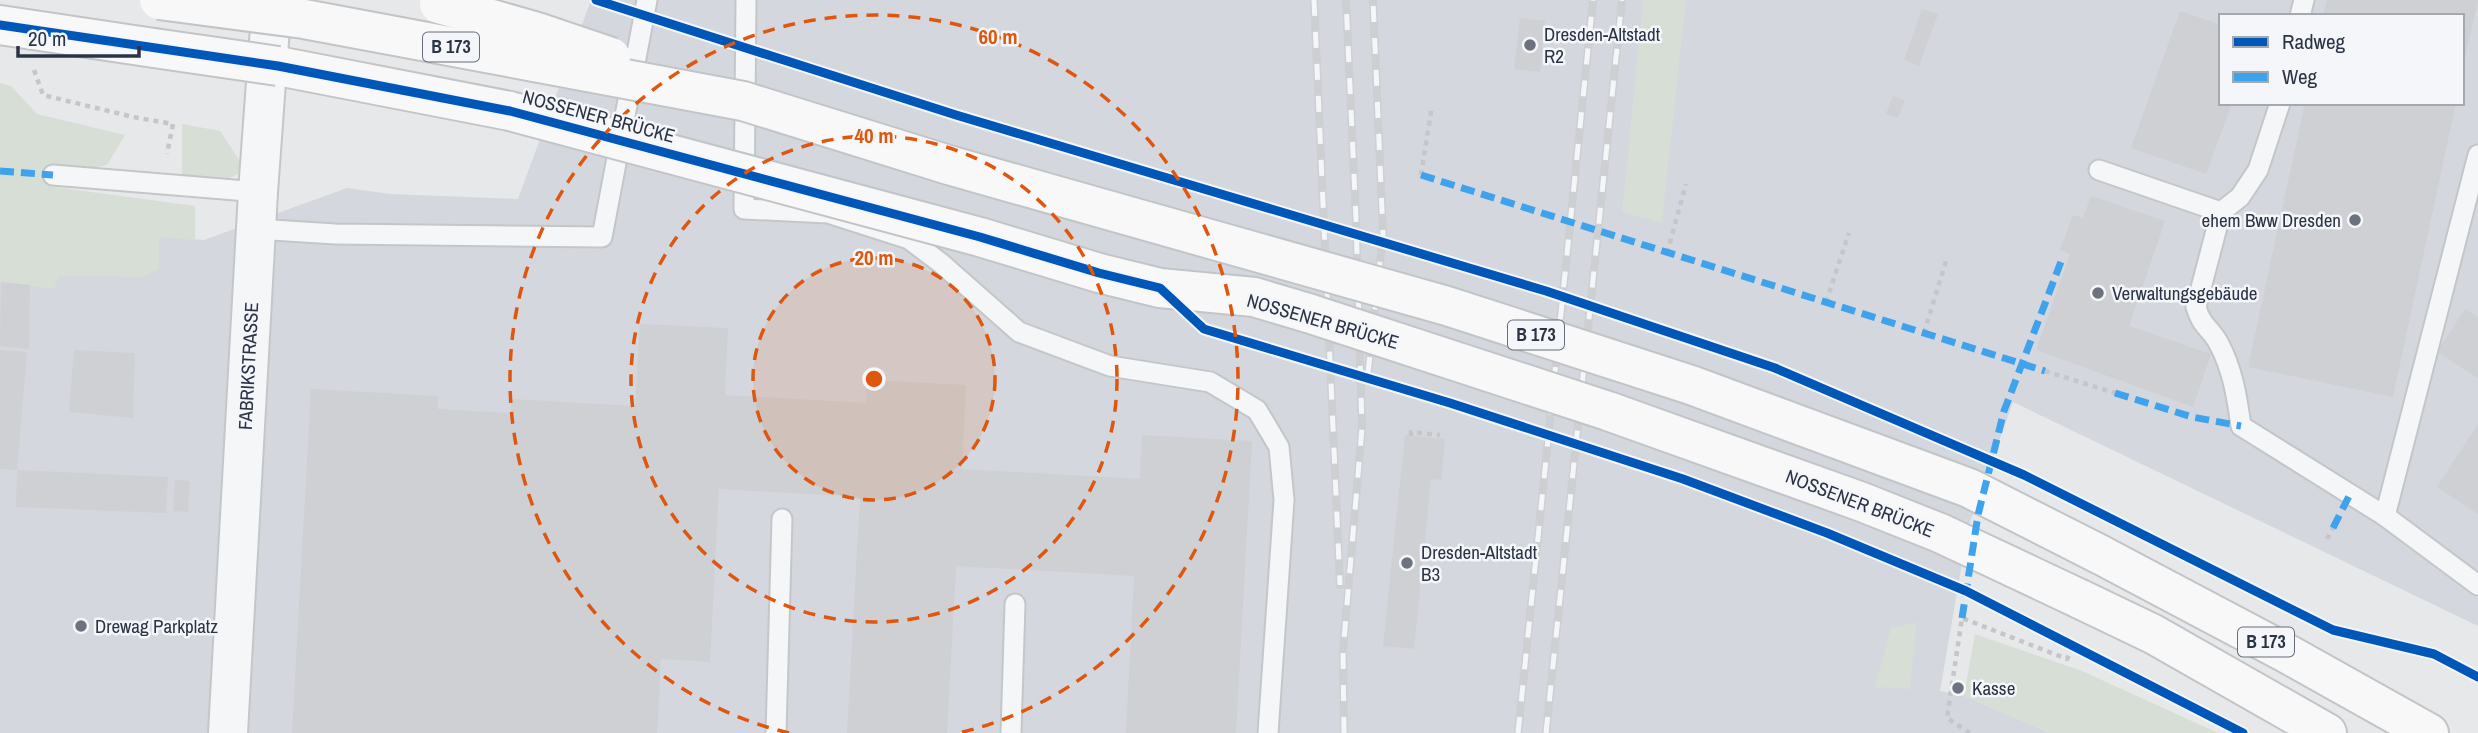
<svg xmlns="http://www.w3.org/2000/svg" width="2478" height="733" font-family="'Archivo Narrow',sans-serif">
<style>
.built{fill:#d4d7dd;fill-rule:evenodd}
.green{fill:#d6ded6}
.building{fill:#ced0d3}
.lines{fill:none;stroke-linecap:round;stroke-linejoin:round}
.service-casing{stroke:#c4c6c8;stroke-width:23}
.minor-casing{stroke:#c4c6c8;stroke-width:42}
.primary-casing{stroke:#c2c5c8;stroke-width:42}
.path{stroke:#c5c6ca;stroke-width:4.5;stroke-dasharray:5 5;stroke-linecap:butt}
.service{stroke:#f5f6f7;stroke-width:19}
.minor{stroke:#f5f6f7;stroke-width:38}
.primary{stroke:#f8f8f8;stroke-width:38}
.rail-casing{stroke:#cecfd2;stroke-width:8}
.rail{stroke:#f4f6f9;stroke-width:5;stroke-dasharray:16;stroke-linecap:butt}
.primary-bridge-casing{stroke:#c2c5c8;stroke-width:42;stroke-linecap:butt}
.primary-bridge{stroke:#f8f8f8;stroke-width:38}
.quiet{stroke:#3ea3ec;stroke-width:7;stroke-dasharray:14 7;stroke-linecap:butt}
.cycleway-casing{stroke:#f4f6f9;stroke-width:13}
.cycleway{stroke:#0057b8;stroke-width:9}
.ring{fill:none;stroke:#df570f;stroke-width:3.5;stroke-dasharray:12 9}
.poi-dot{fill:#6c737f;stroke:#f4f6f9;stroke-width:2.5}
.labels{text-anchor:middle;stroke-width:5;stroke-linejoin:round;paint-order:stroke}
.shield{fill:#f4f6f9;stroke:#676e7b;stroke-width:2}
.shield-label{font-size:18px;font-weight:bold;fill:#2b3445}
.poi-label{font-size:19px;fill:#2b3445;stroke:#f4f6f9;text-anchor:start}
.street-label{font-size:19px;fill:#2b3445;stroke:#f4f6f9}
.centre{fill:#df570f;stroke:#f4f6f9;stroke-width:3.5}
.ring-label{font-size:21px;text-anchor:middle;font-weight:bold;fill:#df570f;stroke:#f4f6f9;stroke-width:5;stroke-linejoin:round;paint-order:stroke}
</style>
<rect width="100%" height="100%" fill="#e6e8ea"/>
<path class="built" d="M591,0H2478V626L2013,402L1968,528L1940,691L1964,696L2050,733H0V223L204,240L347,188L390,194L518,199ZM2221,16H2462V103H2221Z"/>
<g class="green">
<polygon points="1643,0 1686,0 1662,223 1622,212"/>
<polygon points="0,83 11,86 37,114 125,135 107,165 57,175 54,187 195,206 195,240 159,237 159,269 142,277 59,276 54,289 0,282"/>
<polygon points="182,124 220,131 241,163 241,172 228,179 182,179"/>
<polygon points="1917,622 1910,689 1875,687 1891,628"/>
<polygon points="1975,634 2082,671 2218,733 2050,733 1964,696"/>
</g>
<g class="building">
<polygon points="2327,0 2478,0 2463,67 2462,16 2323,16"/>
<polygon points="1922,9 1938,14 1919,66 1904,60"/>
<polygon points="2180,11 2221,25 2221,103 2232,103 2206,174 2131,148"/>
<polygon points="1520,18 1545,21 1540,72 1514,69"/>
<polygon points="1893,96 1905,100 1898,118 1886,114"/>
<polygon points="2305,103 2456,103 2393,397 2248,367"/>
<polygon points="2091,196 2165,221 2129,326 2211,354 2193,407 2036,350 2070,254 2060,250 2073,215 2083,218"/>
<polygon points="1,282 30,285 29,349 0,346"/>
<polygon points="2465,309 2478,317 2478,378 2437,352"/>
<polygon points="640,324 728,328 725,395 866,403 867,380 966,385 962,469 1140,479 1142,435 1252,441 1236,733 1126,733 1134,576 956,566 947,733 847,733 860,497 719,489 710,662 661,659 657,733 292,733 311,389 438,396 438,409 511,413 511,399 635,406"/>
<polygon points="0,350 27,352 17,470 0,469"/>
<polygon points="74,350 135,353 133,418 69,412"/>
<polygon points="2478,424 2478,514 2437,487"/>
<polygon points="1405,435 1445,439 1441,480 1431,479 1414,649 1383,646"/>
<polygon points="17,470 168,477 166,513 16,507"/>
<polygon points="175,480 190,481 188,512 173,511"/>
</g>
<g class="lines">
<defs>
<g id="service">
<polyline points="746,0 744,209 828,213 909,239 942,264 1019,332 1110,366 1210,382 1257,410 1279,447 1284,500 1268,733"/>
<polyline points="2300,16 2304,0"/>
<path d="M2280,103L2258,170L2240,197L2221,212L2196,307C2202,328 2211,328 2219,344C2233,370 2237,398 2241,426L2385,516L2478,585"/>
<polyline points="2099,170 2221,212"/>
<polyline points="53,175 258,192"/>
<polyline points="256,229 335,234 602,237 647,0"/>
<polyline points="2385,516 2478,155"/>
<polyline points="776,733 782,519"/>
<polyline points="1011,733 1015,604"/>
</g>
<polyline id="minor" points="228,733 258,192 272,0"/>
<g id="primary">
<polyline points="0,25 154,48"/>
<polyline points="278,66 510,111"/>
<polyline points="2101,555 2286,653 2429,733"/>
<polyline points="2080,599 2153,634 2327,733"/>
</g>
</defs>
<use href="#service" class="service-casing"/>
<use href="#minor" class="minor-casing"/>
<use href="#primary" class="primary-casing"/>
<g class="path">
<polyline points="34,70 43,95 133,117 173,124 167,154"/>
<polyline points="1421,175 1432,106"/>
<polyline points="1667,253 1686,184"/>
<polyline points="1826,302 1849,233"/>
<polyline points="1924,333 1946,261"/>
<polyline points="2045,371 2115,393"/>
<polyline points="1411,436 1411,432 1440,435"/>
<polyline points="2327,539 2333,528"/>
<polyline points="1970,733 1947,718 1962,618 2067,659 2073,646"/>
</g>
<use href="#service" class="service"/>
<use href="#minor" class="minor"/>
<use href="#primary" class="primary"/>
<defs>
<g id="rail">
<polyline points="1314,0 1340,585"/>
<polyline points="1368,373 1383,234 1373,0"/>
<polyline points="1344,733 1343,651 1362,428 1356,219 1346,0"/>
<polyline points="1518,733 1593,0"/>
<polyline points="1546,733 1622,0"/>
</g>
</defs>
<use href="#rail" class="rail-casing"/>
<use href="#rail" class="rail"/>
<defs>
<g id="primary-bridge">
<polyline points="159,0 304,19 743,101 952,166 1447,306 1691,385 1969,488 2101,555"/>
<polyline points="439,4 537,32 611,57"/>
<polyline points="154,48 278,66"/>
<polyline points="510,111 980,237 1099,273 1160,288 1254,297 1311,314 1608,411 1862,502 1940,533 2080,599"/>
</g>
</defs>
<use href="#primary-bridge" class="primary-bridge-casing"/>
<use href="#primary-bridge" class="primary-bridge"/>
<g class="quiet">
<polyline points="0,171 53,175"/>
<polyline points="1421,175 2045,371"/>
<polyline points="2115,393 2192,417 2241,426"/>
<polyline points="2333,528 2350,494"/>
<polyline points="1962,618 1978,515 2004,411 2062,259"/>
</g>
<defs>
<g id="cycleway">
<polyline points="596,0 956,115 1546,291 1775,368 2024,475 2333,630 2434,654 2478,677"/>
<polyline points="0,25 278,66 510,111 980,237 1099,273 1160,288 1204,329 1450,403 1683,479 1827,533 1966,591 2243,733"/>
</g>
</defs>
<use href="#cycleway" class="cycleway-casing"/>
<use href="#cycleway" class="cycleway"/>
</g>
<circle cx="874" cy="379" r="121" fill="#df570f" fill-opacity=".12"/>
<g class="ring">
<circle cx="874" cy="379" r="121"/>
<circle cx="874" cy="379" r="243"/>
<path d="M789 733A364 364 0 1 1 959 733"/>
</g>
<g class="poi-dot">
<circle cx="1530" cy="45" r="7"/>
<circle cx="2355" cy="220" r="7"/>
<circle cx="2098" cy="293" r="7"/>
<circle cx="1407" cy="563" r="7"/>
<circle cx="81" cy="626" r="7"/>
<circle cx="1958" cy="688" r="7"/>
</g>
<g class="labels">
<g class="shield">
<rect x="423" y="32.5" width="56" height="29" rx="5"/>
<rect x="1508" y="320.5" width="56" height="29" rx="5"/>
<rect x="2238" y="627.5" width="56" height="29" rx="5"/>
</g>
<g class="shield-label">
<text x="451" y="53">B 173</text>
<text x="1536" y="341">B 173</text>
<text x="2266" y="648">B 173</text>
</g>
<g class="poi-label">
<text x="1544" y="41">Dresden-Altstadt<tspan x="1544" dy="22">R2</tspan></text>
<text x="2341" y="227" text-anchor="end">ehem Bww Dresden</text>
<text x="2112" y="300">Verwaltungsgebäude</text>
<text x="1421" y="559">Dresden-Altstadt<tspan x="1421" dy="22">B3</tspan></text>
<text x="95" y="633">Drewag Parkplatz</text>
<text x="1972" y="695">Kasse</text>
</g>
<g class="street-label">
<text transform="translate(599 116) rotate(15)" y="7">NOSSENER BRÜCKE</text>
<text transform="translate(1323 321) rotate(16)" y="7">NOSSENER BRÜCKE</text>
<text transform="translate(248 366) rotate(-87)" y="7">FABRIKSTRASSE</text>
<text transform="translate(1860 503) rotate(21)" y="7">NOSSENER BRÜCKE</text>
</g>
</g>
<circle cx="874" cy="379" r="10" class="centre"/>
<g class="ring-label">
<text x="998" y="44">60 m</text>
<text x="874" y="143">40 m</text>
<text x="874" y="265">20 m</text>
</g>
<rect x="2219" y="14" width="245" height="91" fill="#f4f6f9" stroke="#a4a8b1" stroke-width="2"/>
<rect x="2233" y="37" width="35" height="10" fill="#0057b8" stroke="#a4a8b1" stroke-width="2"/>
<text x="2282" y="49" font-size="21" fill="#2b3445">Radweg</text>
<rect x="2233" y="72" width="35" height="10" fill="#3ea3ec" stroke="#a4a8b1" stroke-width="2"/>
<text x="2282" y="84" font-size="21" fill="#2b3445">Weg</text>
<path d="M18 46v10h121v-10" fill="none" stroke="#2b3445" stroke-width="3.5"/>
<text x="28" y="46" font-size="21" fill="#2b3445" stroke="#f4f6f9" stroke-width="5" paint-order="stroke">20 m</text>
</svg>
